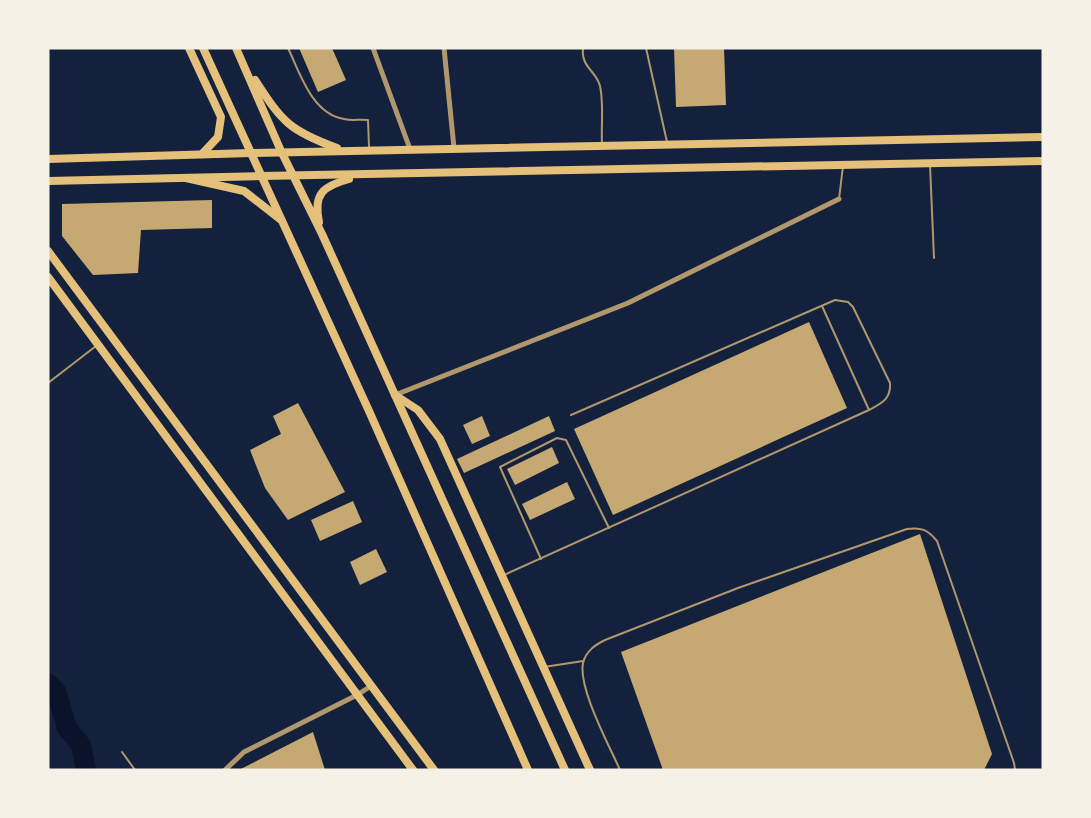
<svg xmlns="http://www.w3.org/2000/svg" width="1091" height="818" font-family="'Asap Condensed',sans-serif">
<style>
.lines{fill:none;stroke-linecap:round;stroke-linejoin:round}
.river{stroke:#0b132b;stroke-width:20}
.building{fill:#c6a872}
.service{stroke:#b1986c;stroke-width:2}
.minor{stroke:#b1986c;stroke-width:5}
.secondary{stroke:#e5c07b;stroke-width:8}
.primary{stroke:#e5c07b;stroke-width:8}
</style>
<rect width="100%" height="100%" fill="#14213d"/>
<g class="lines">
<polyline class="river" points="48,683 56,691 67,728 81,745 86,770"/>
</g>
<g class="building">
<polygon points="299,48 332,48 346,80 318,92"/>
<polygon points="674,48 724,48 726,105 676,107"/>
<polygon points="212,200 212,228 141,230 138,273 93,275 62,236 62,204"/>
<polygon points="809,322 847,408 613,515 574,429"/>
<polygon points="298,403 345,492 288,520 265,488 250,450 281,434 273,416"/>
<polygon points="482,416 490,436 472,444 463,425"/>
<polygon points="549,416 555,431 464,473 457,459"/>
<polygon points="552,447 559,463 515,485 507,469"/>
<polygon points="567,482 575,499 530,520 522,504"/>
<polygon points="353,501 362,522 320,541 311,520"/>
<polygon points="920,534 992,754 984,770 663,770 621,652"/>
<polygon points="376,549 387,572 360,585 350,562"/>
<polygon points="313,732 325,770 239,770"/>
</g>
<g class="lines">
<g class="service">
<path d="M288,48C300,73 312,114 344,119C352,121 360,119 368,120L369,147"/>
<path d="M583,48C581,68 596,70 600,86C604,104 601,126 602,144"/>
<polyline points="646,48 667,142"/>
<polyline points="930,165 934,258"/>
<polyline points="839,199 843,166"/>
<polyline points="822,306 869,410"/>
<polyline points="48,383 96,346"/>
<polyline points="541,559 500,467 557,438 566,440 609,528"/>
<path d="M504,575L869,410C882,403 891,399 890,383L853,307L848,302L835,300L571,415"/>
<polyline points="544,667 583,661"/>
<polyline points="122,752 135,770"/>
<path d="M620,770C609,745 578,688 583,663C586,651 595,645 605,640L738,588L907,529C922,527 928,530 937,541L1014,763L1015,770"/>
</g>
<g class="minor">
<polyline points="373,48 410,149"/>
<polyline points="444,48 454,148"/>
<polyline points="395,395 628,303 839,199"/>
<polyline points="225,770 244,752 357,695 371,686"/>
</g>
<g class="secondary">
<polyline points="189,48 221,117 218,137 202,154"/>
<polyline points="48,159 251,153"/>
<polyline points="48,181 262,176"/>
<polyline points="48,251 434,770"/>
<polyline points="48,277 413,770"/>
<polyline points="395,395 418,410 440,439 590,770"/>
</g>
<g class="primary">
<polyline points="203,48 369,411 528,770"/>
<polyline points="236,48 281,151 322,234 565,770"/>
<path d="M255,80C282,122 290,131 337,148"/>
<polyline points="251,153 1043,137"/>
<polyline points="262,176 1043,161"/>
<polyline points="186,178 244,191 280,219"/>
<path d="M319,222C313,194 323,186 349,179"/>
</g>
</g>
<rect width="1091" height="818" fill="none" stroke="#f6f1e7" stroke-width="99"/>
</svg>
